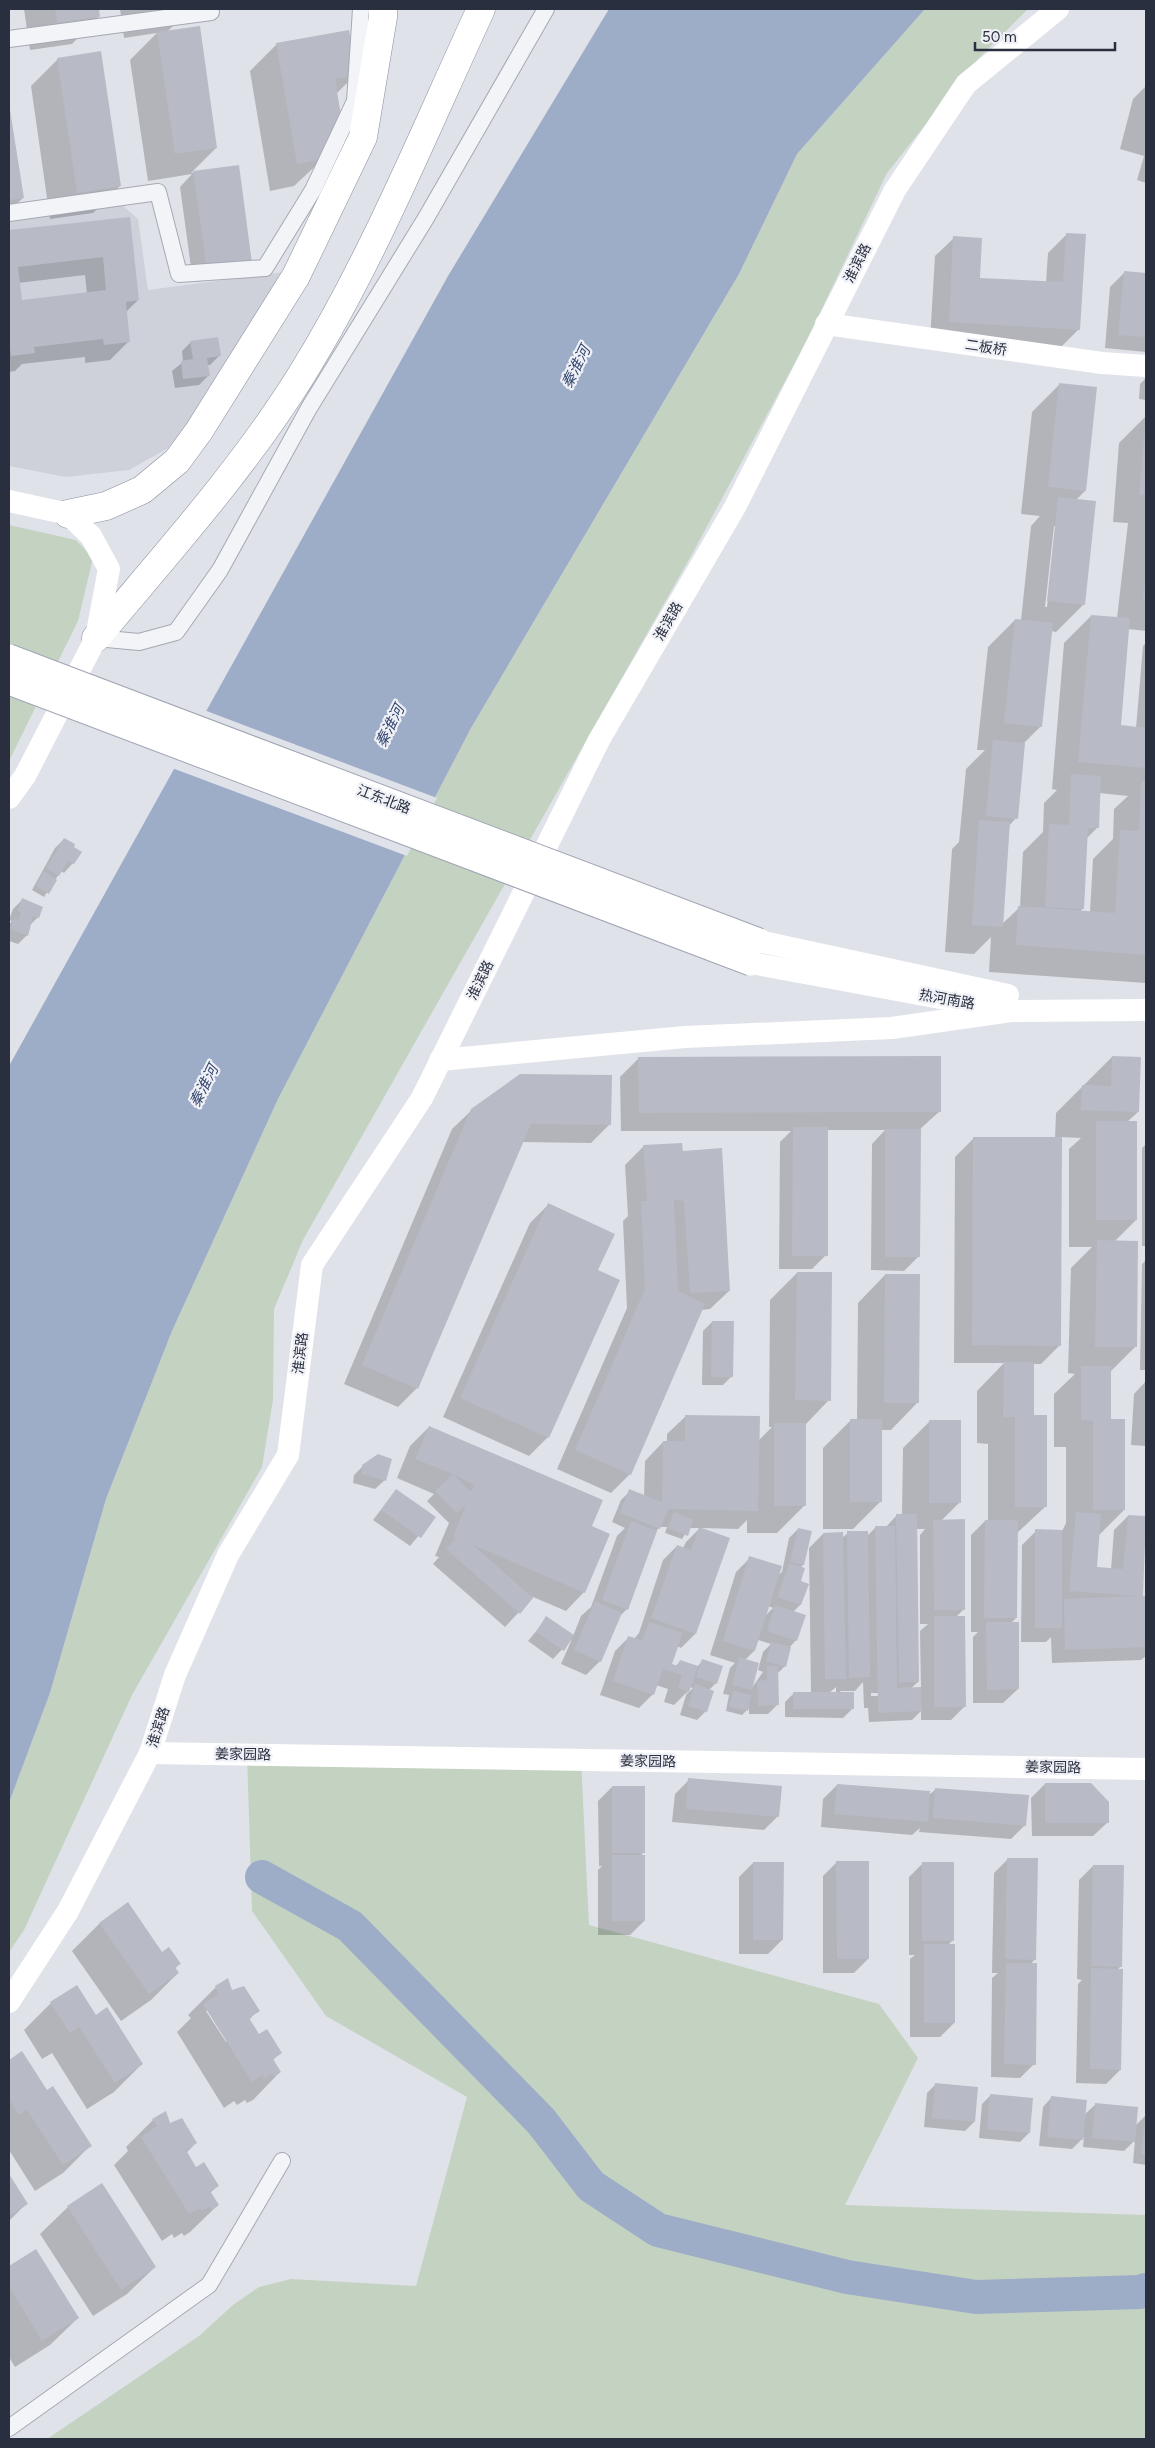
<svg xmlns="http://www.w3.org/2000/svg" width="1155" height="2448" font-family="Figtree,'Noto Sans SC',sans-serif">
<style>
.built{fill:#ced1da}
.green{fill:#c4d2c2}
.water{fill:#9dacc7}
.pier{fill:#e0e2e9}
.shadow{fill:#0003;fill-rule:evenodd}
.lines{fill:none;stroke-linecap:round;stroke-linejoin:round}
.river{stroke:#9dacc7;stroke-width:34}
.building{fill:#b8bbc5;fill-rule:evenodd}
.street-casing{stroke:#a5a9b3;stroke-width:18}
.highway-casing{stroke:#888e9f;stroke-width:29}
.street{stroke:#f3f4f7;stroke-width:16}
.secondary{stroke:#fff;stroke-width:22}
.highway{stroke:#fff;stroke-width:28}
.primary-bridge-casing{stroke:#a0a5b4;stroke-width:27;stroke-linecap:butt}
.primary-bridge{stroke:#fff;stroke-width:25}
.labels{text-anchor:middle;stroke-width:4.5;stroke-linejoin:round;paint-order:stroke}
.street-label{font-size:14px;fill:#292f3f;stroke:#f0f1f6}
.water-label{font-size:15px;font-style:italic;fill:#354872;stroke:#f0f1f6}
</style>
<rect width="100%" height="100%" fill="#e0e2e9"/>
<polygon class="built" points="122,205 138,219 148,290 300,270 199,431 129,470 66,477 9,466 9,220"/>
<g class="green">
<polygon points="925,9 1028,9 977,60 887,173 805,344 691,556 303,1240 274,1309 273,1400 262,1467 132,1695 24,1930 9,1952 9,1803 50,1693 106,1499 172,1331 278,1099 471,728 739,274 797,154"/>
<polygon points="9,525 76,540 93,558 78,621 9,761"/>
<polygon points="247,1754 581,1759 589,1925 879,2004 918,2058 845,2205 1146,2215 1146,2439 47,2439 199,2336 233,2305 259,2287 291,2279 416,2286 467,2097 326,2016 252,1911"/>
</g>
<polygon class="water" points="609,9 925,9 797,154 739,274 471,728 278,1099 172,1331 106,1499 50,1693 9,1803 9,1066 448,276"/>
<polygon class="pier" points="204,710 437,798 407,856 172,768"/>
<g class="shadow">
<polygon points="24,9 98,9 99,16 72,44 30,50"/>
<polygon points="120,9 190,9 167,32 216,148 191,173 238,166 237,277 193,282 180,187 192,174 148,181 130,60 157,33 124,38"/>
<polygon points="277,44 356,74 336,94 337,146 294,186 270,191 250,71"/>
<polygon points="58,59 120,186 93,213 50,219 31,86"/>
<polygon points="1146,86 1146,183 1137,180 1144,156 1120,149 1133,99"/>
<polygon points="9,105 23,198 9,211"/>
<path d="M129,218L138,300L126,312L129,341L110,360L85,363V357L22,364L15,371L9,372V231ZM85,275L87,294L21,302L18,283Z"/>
<polygon points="1067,234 1079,329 1060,348 930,340 935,256 954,238 979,279 1046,283 1048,253"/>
<polygon points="1124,273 1146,275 1146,352 1105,348 1110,287"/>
<polygon points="191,342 219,356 210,365 207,365 208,376 199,385 175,388 172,371 183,362 182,351"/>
<polygon points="1146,378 1146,400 1139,399 1140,384"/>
<path d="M1059,385L1085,491L1076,500L1084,604L1056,632L1051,631L1041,726L1024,743L1016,818L1008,827L1002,924L1020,907L1023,852L1043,832L1044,803L1057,790L1052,789L1064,643L1091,616L1117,618L1128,523L1113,522L1119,443L1146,416V631L1128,629L1120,726L1136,728L1143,646L1146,643V983L989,972L991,937L974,954L945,952L952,849L959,842L966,769L985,750H977L988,647L1015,620H1021L1031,526L1040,516L1021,514L1032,412ZM1054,526H1056L1047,607H1045ZM1099,793L1128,796L1114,809L1113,839L1093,859L1090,912H1080L1083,908L1086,839L1097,828Z"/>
<polygon points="64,839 73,863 64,873 61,871 44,897 32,890 55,848"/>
<polygon points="22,900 38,917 28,927 27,929 30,929 27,935 18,944 9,941 9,925 12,921 9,920 13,909"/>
<polygon points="1112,1057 1138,1112 1127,1122 1136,1220 1115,1241 1135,1347 1110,1372 1110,1420 1124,1510 1098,1536 1095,1568 1111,1570 1114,1530 1128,1516 1146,1517 1141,1598 1146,1597 1146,1656 1141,1660 1052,1663 1051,1637 1046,1642 1021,1642 1022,1545 1036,1531 1062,1531 1066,1523 1066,1447 1054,1447 1054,1394 1075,1374 1068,1373 1071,1268 1092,1247 1069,1247 1069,1149 1081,1138 1061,1137 1060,1345 1041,1364 1033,1364 1032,1416 1046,1506 1017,1533 1016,1618 1011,1623 1018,1689 1003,1703 973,1703 973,1637 978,1632 971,1632 971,1535 985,1521 988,1521 988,1444 977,1443 977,1391 1004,1363 954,1363 955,1157 974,1138 1055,1139 1056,1113"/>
<polygon points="639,1058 940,1111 919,1130 918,1257 904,1271 871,1270 872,1144 885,1130 827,1130 826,1255 812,1269 779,1269 780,1142 791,1131 621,1131 620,1077"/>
<polygon points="472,1110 610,1124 591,1143 521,1142 416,1389 398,1407 344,1384 452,1129"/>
<polygon points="1146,1144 1146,1246 1142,1246 1142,1148"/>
<polygon points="644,1146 682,1152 729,1291 710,1309 701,1310 630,1474 611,1493 557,1469 627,1308 623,1221 628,1216 625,1165"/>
<polygon points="548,1205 596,1271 548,1437 529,1456 443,1417 530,1223"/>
<polygon points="1146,1260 1146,1370 1140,1370 1142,1264"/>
<path d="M797,1273L829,1400L805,1425V1505L777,1533H747V1520L738,1529L701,1528L695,1634L681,1648L677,1646L671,1664L676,1666L680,1661L697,1667L702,1661L716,1683L709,1690L706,1711L697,1720L680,1715L687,1692L674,1705L664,1702L668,1689L656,1685L653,1694L639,1708L600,1695L615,1651L629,1637L634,1639L639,1633L663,1560L677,1546L683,1548L686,1542L700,1528H689L682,1539L665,1533L667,1527H659L656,1532L627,1609L619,1617L600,1661L586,1675L561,1664L572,1639L553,1659L528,1641L547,1618L573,1636L581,1616L591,1607L617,1536L625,1528L612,1522L621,1500L630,1491L644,1497L645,1461L663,1442H667V1434L686,1416L758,1441L772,1427H769L770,1300ZM689,1687L693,1688L687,1694Z"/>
<polygon points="885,1275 918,1402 891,1430 881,1430 881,1501 853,1529 823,1529 823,1448 851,1420 857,1420 858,1303"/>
<polygon points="712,1322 732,1376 723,1385 702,1385 703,1331"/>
<polygon points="1146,1381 1146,1446 1131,1445 1134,1394"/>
<path d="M930,1421L960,1502L941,1521L964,1609L956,1617L965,1706L951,1720H921V1711L912,1720L869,1722L868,1708H864L863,1682L855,1691H840L852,1709L843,1718L785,1717V1702L794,1693H811L809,1548L823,1534L842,1538L848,1533L867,1536L875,1528H885L897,1515H902L903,1448ZM916,1529H925L920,1535V1624H928L920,1631L921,1689H910L918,1682ZM836,1687V1693H829ZM871,1693H883V1696H871Z"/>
<polygon points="429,1427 590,1527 584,1592 566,1611 533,1597 505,1627 433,1564 439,1557 435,1556 449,1523 427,1501 434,1494 397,1478 410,1446"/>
<polygon points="363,1466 385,1480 375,1489 353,1483 354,1475"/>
<polygon points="396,1490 434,1517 410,1546 373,1520"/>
<path d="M798,1529L803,1565L800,1568V1605L793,1612L796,1640L789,1648L785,1666L777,1674V1705L768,1714H749V1708L742,1715L726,1711L729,1695L723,1694L730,1668L735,1663L710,1655L736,1572L750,1558L777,1576L782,1572L789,1538ZM768,1606L773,1608L765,1616ZM758,1640L771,1644L763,1652L758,1670L763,1672L751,1689L745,1660L754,1651Z"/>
<polygon points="689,1780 778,1816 764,1830 672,1822 675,1794"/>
<polygon points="1045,1784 1108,1822 1093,1836 1032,1836 1031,1798"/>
<polygon points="837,1785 928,1796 936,1789 1025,1825 1011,1839 919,1832 920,1828 912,1835 821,1827 823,1799"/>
<polygon points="612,1787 644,1852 640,1856 644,1921 630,1935 598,1935 598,1870 602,1866 599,1866 598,1801"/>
<polygon points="1008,1859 1035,1959 1030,1965 1034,2064 1020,2078 991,2077 992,1978 998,1973 992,1973 994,1873"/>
<polygon points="837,1862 868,1959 854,1973 823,1973 823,1876"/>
<polygon points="753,1863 782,1940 768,1954 739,1954 739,1877"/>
<polygon points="923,1863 952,1941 948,1945 954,2023 940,2037 910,2037 910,1959 915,1955 909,1955 909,1877"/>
<polygon points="1093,1866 1121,1966 1117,1970 1120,2070 1106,2084 1076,2083 1078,1984 1082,1980 1077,1979 1079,1880"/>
<polygon points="127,1904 162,1954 179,1964 175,1969 178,1973 151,2000 121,2021 72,1951 99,1924"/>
<path d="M227,1980L232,1992L258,2010L249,2020L259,2036L280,2053L273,2060L280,2072L253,2100L247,2103L245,2100L237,2105L234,2101L224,2108L177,2032L191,2018L188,2015L216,1987ZM208,2010L228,2040L226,2042L206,2011Z"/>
<polygon points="51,2003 142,2064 114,2092 87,2109 52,2053 42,2059 24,2030"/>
<polygon points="22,2053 47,2092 90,2146 63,2173 35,2191 9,2150 9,2062"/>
<polygon points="936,2084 974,2122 965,2131 924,2127 927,2093"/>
<polygon points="991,2095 1029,2133 1020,2142 979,2138 982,2104"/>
<polygon points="1052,2097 1084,2115 1096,2104 1135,2126 1146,2115 1146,2165 1133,2163 1135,2140 1124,2151 1083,2147 1084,2137 1072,2149 1039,2146 1043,2107"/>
<polygon points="153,2120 196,2143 186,2153 196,2169 218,2186 210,2193 218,2205 190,2232 184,2236 182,2233 174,2238 172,2234 162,2241 114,2165 128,2151 126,2147"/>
<polygon points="9,2177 26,2204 9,2221"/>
<polygon points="68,2207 155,2267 127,2294 93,2316 40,2234"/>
<polygon points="36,2250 78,2318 50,2345 15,2367 9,2357 9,2267"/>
</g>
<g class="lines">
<polyline class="river" points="262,1877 350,1926 541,2121 591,2186 658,2230 847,2277 976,2297 1140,2292 1146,2290"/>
</g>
<g class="building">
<polygon points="55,9 99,9 100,17 57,23"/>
<polygon points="151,9 163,9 163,10 151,12"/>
<polygon points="200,26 217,148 175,154 157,32"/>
<polygon points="349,30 357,75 335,79 342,122 323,159 297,164 276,43"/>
<polygon points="101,51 121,186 77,193 57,58"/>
<polygon points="9,104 24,198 9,200"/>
<polygon points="239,165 252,263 207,269 193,171"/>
<path d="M130,217L139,300L126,302L130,342L104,345L103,339L34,347L35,353L11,356L9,339V230ZM103,257L106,290L22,300L18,267Z"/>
<polygon points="1066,233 1086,234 1080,330 949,322 953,236 982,238 980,278 1063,282"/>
<polygon points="1124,271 1146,273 1146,337 1118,335"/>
<polygon points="218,337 221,356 207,358 210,376 183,379 181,361 193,359 190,341"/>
<polygon points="1059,383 1097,387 1086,491 1048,487"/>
<polygon points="1145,429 1146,429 1146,495 1139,495"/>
<polygon points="1058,497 1096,501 1085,605 1047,601"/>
<polygon points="1145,583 1146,583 1146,601 1143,600"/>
<polygon points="1091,615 1130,618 1121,725 1146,728 1146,768 1078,762"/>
<polygon points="1015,619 1053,623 1042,727 1004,723"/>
<polygon points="993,740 1025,743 1018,819 986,816"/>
<polygon points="1071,774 1101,776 1099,828 1088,828 1084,909 1045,907 1049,824 1069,825"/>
<polygon points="1141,781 1146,781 1146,955 1016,945 1018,906 1115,913 1120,830 1139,831"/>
<polygon points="979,820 1010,822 1003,927 972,925"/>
<polygon points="64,838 75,844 74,847 82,852 74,864 68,861 59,876 46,868"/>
<polygon points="44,871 57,880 49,894 36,886"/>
<polygon points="22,898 43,907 39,918 33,916 28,936 10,929 14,918 18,920 21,912 17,911"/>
<polygon points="941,1056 941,1112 639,1113 638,1057"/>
<polygon points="1112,1056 1141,1057 1139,1112 1081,1110 1082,1085 1111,1086"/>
<polygon points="520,1074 612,1075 611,1125 531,1124 418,1389 362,1365 471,1109"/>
<rect x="1096" y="1121" width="41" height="99"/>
<polygon points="793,1127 828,1127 828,1256 792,1256"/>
<polygon points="885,1129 921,1129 920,1257 885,1257"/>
<polygon points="973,1137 1062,1137 1061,1346 972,1345"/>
<polygon points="682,1143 683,1151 722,1148 730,1291 690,1293 684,1201 674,1200 678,1291 705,1304 631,1475 575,1450 645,1289 641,1201 647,1201 643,1145"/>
<polygon points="548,1203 615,1234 598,1270 620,1280 549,1438 460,1398"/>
<polygon points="1097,1240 1138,1241 1137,1347 1095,1347"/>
<polygon points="797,1272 832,1272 831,1401 795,1400"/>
<polygon points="885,1274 920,1274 919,1403 884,1403"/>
<polygon points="712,1321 734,1321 733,1377 711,1377"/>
<polygon points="1004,1362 1034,1362 1034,1415 1047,1415 1047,1507 1015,1507 1015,1417 1003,1417"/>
<polygon points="1081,1366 1111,1366 1111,1419 1125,1419 1125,1510 1093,1510 1093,1421 1081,1420"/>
<polygon points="685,1415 760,1416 758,1511 668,1509 660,1529 620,1513 629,1489 662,1502 663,1441 685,1441"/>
<rect x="850" y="1419" width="32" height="83"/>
<rect x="929" y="1420" width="32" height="83"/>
<rect x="774" y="1423" width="32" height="83"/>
<path d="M429,1426L603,1500L592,1526L610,1534L585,1593L473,1545L533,1598L520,1614L446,1549L456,1538L453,1537L466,1505L457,1513L435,1491L453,1474L415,1459ZM453,1474L474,1485L471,1492Z"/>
<polygon points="378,1454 392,1459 386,1481 362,1474 362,1465"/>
<polygon points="396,1489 436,1517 421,1538 381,1510"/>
<polygon points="674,1512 693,1520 688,1536 668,1528"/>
<polygon points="1076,1512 1101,1514 1097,1567 1123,1569 1128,1515 1146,1516 1143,1596 1146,1596 1146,1647 1065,1650 1064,1599 1139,1596 1069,1591"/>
<polygon points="896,1514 917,1514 919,1682 899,1682"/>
<polygon points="965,1519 965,1610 934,1610 933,1520"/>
<polygon points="985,1520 1018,1520 1017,1618 984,1618"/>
<polygon points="631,1521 657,1531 628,1610 602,1600"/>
<polygon points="875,1526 895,1526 897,1688 921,1687 922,1711 878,1713"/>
<polygon points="699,1527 730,1538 696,1634 651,1618 677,1545 691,1550"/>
<polygon points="798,1528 812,1531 804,1565 790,1562"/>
<polygon points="1035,1529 1062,1530 1062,1628 1035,1628"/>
<polygon points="847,1531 868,1531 870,1677 849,1678"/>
<polygon points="843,1532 846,1679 825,1679 823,1533"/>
<polygon points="749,1556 782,1566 755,1651 723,1641"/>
<polygon points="789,1563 805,1568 801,1581 809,1584 801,1605 778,1597"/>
<polygon points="595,1601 622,1613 601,1662 574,1650"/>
<polygon points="775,1605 806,1615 797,1641 767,1631"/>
<polygon points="546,1616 574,1635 564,1651 536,1632"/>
<polygon points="934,1616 965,1616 966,1707 934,1707"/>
<polygon points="649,1622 683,1633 672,1664 678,1666 680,1660 698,1666 689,1692 678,1688 682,1675 663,1669 654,1695 613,1681 628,1636 642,1640"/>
<polygon points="986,1622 1019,1622 1019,1689 987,1690"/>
<polygon points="772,1642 791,1647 786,1667 766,1661"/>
<polygon points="739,1657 759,1663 752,1690 732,1685"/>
<polygon points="702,1659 723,1666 717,1684 696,1677"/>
<polygon points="767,1666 778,1666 779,1705 758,1706 757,1681 767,1680"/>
<polygon points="695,1684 714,1691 707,1712 688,1706"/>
<polygon points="733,1691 751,1695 748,1711 729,1707"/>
<rect x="793" y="1692" width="61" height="17"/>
<polygon points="688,1778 782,1786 779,1817 686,1809"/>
<polygon points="1045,1783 1091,1783 1109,1802 1109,1823 1045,1823"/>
<polygon points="837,1784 930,1791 928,1822 834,1814"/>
<rect x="612" y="1786" width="33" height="67"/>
<polygon points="935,1788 1029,1795 1026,1826 933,1818"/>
<rect x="612" y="1855" width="33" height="66"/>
<polygon points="1007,1858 1038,1858 1036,1960 1005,1959"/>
<polygon points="836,1861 869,1861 869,1959 837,1959"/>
<polygon points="753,1862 784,1862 783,1940 753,1940"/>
<rect x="922" y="1862" width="32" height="79"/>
<polygon points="1093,1865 1124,1865 1122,1967 1091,1966"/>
<polygon points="128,1902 162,1952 169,1947 181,1964 175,1967 179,1973 149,1994 99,1923"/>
<rect x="924" y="1944" width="31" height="79"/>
<polygon points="1006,1963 1037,1963 1036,2065 1004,2064"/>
<polygon points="1091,1968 1123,1969 1121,2070 1090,2069"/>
<polygon points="228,1978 232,1990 244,1986 260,2011 249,2018 259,2034 267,2029 282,2053 273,2059 281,2072 274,2077 272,2074 264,2079 262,2075 252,2082 203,2004 219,1994 215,1986"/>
<polygon points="77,1985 96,2015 107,2007 143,2064 115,2083 79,2027 70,2033 50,2002"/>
<polygon points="22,2051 47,2090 53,2086 92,2146 63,2165 27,2110 19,2115 9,2099 9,2060"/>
<polygon points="935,2083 978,2087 975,2122 932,2118"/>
<polygon points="990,2094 1033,2098 1030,2133 987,2129"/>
<polygon points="1051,2096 1087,2100 1083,2140 1047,2137"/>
<polygon points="1095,2103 1138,2107 1135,2142 1092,2138"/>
<polygon points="166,2111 170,2123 182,2118 197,2143 186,2150 196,2167 204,2162 219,2186 210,2191 219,2205 212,2210 210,2206 202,2211 200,2208 189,2214 141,2137 157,2126 152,2119"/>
<polygon points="1145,2119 1146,2119 1146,2155 1141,2154"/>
<polygon points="9,2174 28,2204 9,2216"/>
<polygon points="102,2183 156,2267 121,2290 67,2206"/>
<polygon points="36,2249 79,2318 42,2341 9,2286 9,2266"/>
</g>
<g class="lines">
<defs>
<g id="street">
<polyline points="9,39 211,12"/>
<polyline points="9,213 158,192 179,274 265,268 313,190 355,101 361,9"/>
<polyline points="96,638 139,642 176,632 220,570 309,408 426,218 546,9"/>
<polyline points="9,2428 209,2285 282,2161"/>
</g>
<g id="highway">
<polyline points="68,514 106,506 142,490 177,461 199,431 296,276 363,137 383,17 383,9"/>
<path d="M96,638C167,553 243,469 302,374C373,259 424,132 481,9"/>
</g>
</defs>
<use href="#street" class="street-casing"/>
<use href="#highway" class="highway-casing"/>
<use href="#street" class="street"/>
<g class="secondary">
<polyline points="826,324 1102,363 1146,366"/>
<polyline points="9,501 68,514 91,536 109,569 96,638 25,776 9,798"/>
<polyline points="759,941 1008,995"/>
<polyline points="751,963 1011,1011 1146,1010"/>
<polyline points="440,1060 685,1037 892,1028 1011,1011"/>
<polyline points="150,1753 1146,1769"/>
<polyline points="9,2002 68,1911 150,1753 175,1675 228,1555 288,1455 312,1265 422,1098 599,740 735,507 895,190 966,84 1058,9"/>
</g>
<use href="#highway" class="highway"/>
<defs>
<g id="primary-bridge">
<polyline points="9,657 759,941"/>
<polyline points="9,682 751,963"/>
</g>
</defs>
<use href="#primary-bridge" class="primary-bridge-casing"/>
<use href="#primary-bridge" class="primary-bridge"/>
</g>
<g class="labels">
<g class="street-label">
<text transform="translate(857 263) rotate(-63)" y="5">淮滨路</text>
<text transform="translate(986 347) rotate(8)" y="5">二板桥</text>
<text transform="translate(668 621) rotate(-60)" y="5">淮滨路</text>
<text transform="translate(384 799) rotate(21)" y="5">江东北路</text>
<text transform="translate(480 980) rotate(-64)" y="5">淮滨路</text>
<text transform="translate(947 999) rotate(10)" y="5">热河南路</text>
<text transform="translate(300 1353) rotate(-83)" y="5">淮滨路</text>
<text transform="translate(158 1727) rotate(-72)" y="5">淮滨路</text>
<text transform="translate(243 1754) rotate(1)" y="5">姜家园路</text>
<text transform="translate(648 1761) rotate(1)" y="5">姜家园路</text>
<text transform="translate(1053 1767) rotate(1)" y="5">姜家园路</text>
</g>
<g class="water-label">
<text transform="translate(576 367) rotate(-63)" y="5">秦淮河</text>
<text transform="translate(390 726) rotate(-63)" y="5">秦淮河</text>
<text transform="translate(204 1086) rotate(-63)" y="5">秦淮河</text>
</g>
</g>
<rect width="1155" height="2448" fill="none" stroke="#292f3f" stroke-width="20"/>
<path d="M975 42v8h140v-8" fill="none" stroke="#292f3f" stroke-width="2.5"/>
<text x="982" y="42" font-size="15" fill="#292f3f" stroke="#f0f1f6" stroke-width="4" paint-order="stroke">50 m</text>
</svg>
